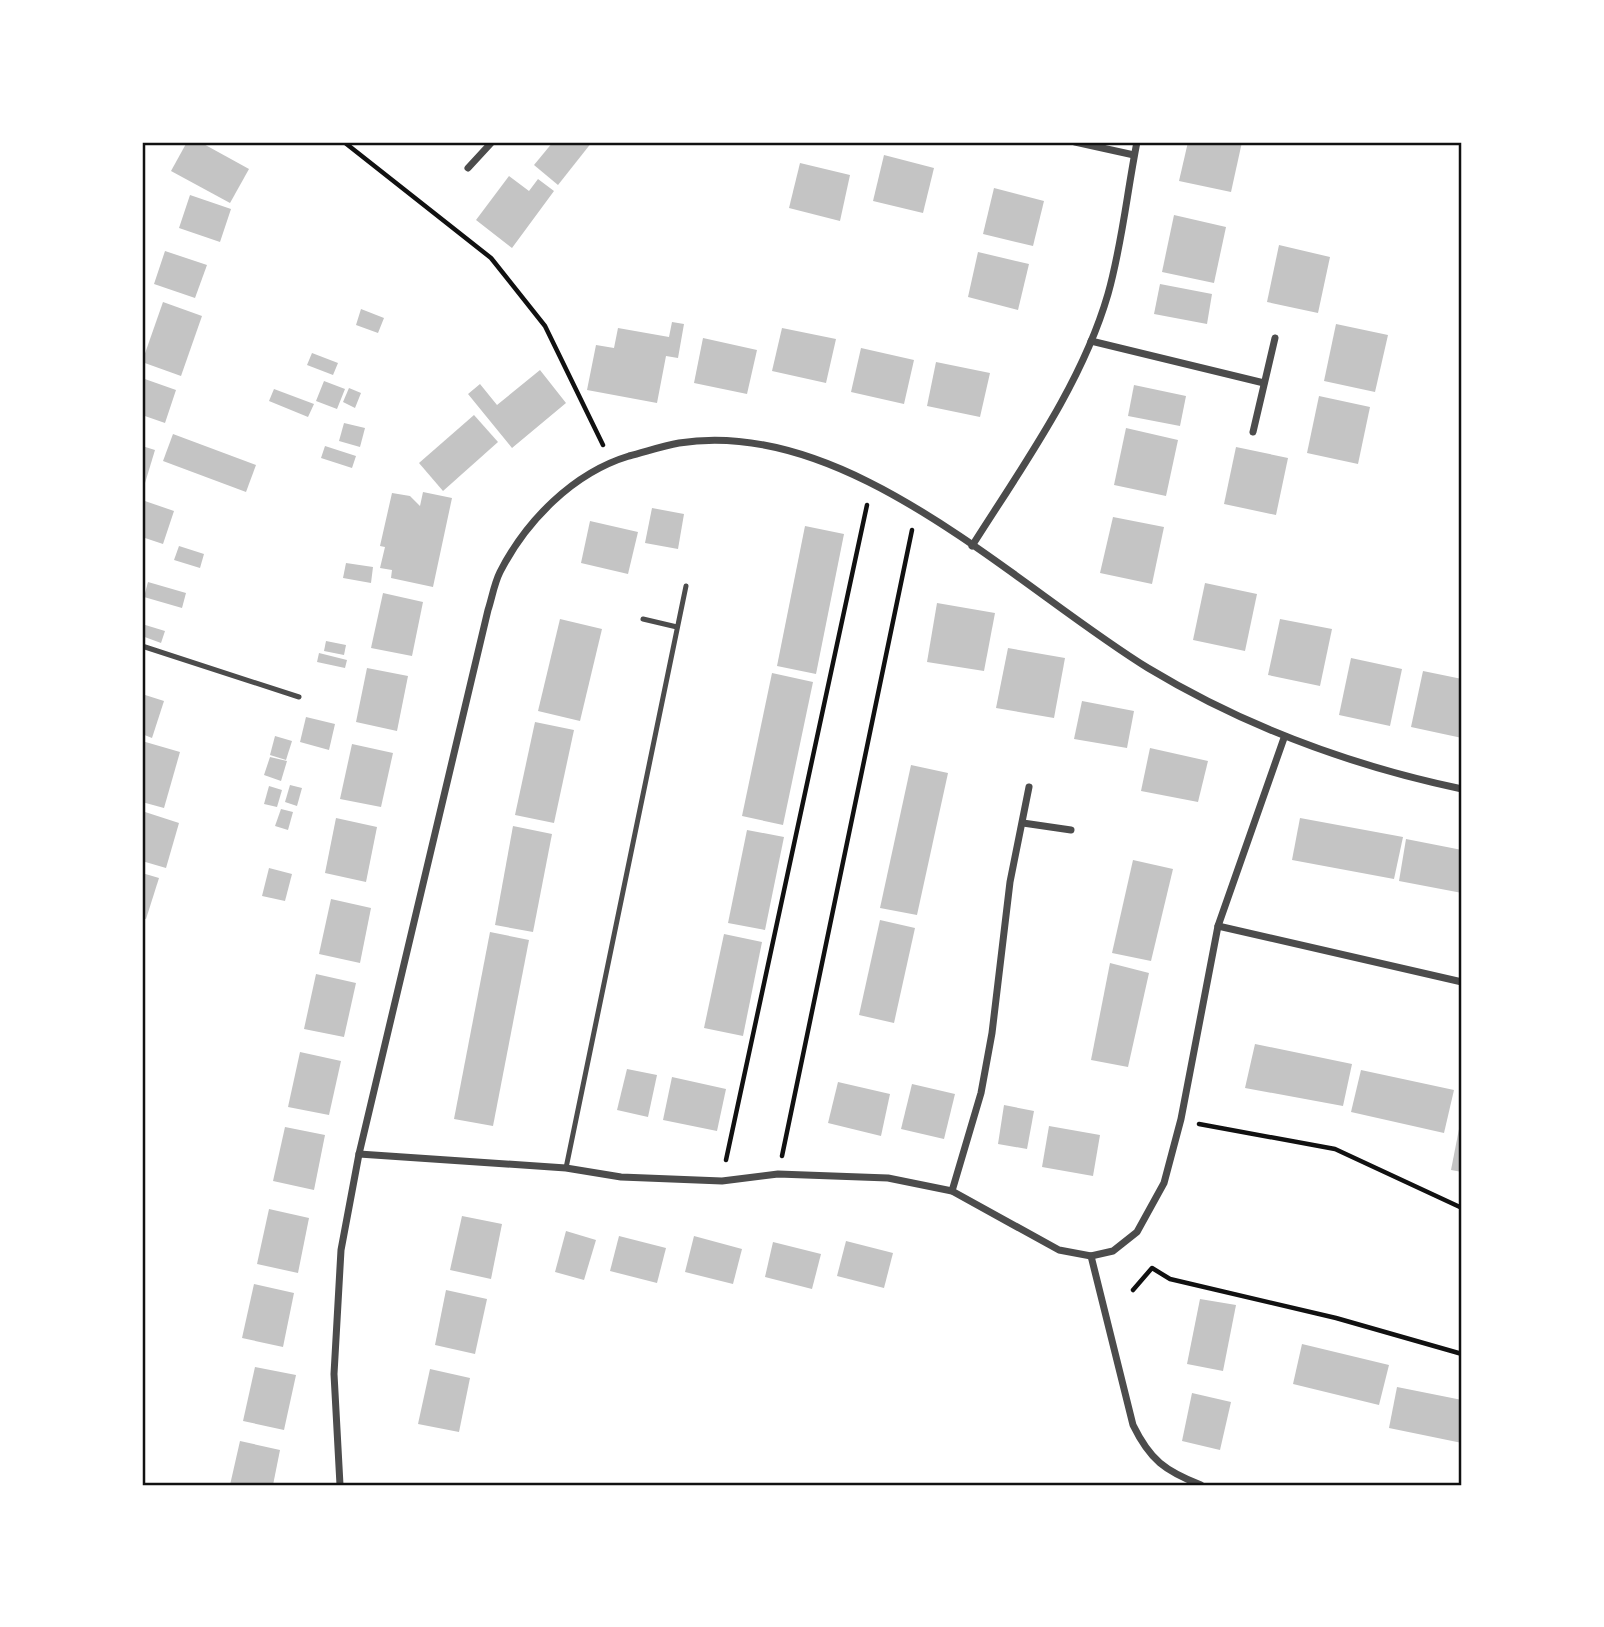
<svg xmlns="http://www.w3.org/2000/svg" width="1604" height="1627" font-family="'Titillium Web',sans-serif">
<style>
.building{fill:#c4c4c4}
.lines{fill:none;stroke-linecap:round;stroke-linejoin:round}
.path{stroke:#111;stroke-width:4.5}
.service{stroke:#4c4c4c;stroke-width:5}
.minor{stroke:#4c4c4c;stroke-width:7}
.neatline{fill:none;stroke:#111;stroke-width:2.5}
</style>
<rect width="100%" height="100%" fill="#fff"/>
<g class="building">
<polygon points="187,142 200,142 249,169 230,203 171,171"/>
<polygon points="553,142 592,142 558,185 534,165"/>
<polygon points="1188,142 1242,142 1231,192 1179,181"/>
<polygon points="884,155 934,168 923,213 873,201"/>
<polygon points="800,163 850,175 840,221 789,208"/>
<polygon points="509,176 529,191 538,179 554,191 512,248 476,220"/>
<polygon points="994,188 1044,201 1033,246 983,234"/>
<polygon points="190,195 231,209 220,242 179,228"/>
<polygon points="1174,215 1226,227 1214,283 1162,272"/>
<polygon points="1279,245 1330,257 1318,313 1267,302"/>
<polygon points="165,251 207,265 195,298 154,284"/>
<polygon points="978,252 1029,264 1018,310 968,297"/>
<polygon points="1160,284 1212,294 1207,324 1154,314"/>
<polygon points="163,302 202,316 181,376 142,362"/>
<polygon points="361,309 384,318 378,333 356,325"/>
<polygon points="672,322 684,324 678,358 666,356 657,403 587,390 596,345 614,348 618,328 669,337"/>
<polygon points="1336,324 1388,335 1375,392 1324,381"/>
<polygon points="782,328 836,339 826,383 772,371"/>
<polygon points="703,338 757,350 747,394 694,383"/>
<polygon points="861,348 914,360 904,404 851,392"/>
<polygon points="312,353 338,363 333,375 307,365"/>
<polygon points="936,362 990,373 980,417 927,406"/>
<polygon points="540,370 566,403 512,448 468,394 480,384 497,405"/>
<polygon points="142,378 176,390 165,423 142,415"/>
<polygon points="324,381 345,389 337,409 316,401"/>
<polygon points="1134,385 1186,396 1180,426 1128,416"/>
<polygon points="349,388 361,393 355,408 343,402"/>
<polygon points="274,389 314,404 308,417 269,401"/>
<polygon points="1319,396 1370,407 1358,464 1307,453"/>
<polygon points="474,415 498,442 443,491 419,463"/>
<polygon points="344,423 365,428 360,447 339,441"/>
<polygon points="1126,428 1178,440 1166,496 1114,485"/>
<polygon points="173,434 256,465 246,492 163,461"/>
<polygon points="142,446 155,450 142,493"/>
<polygon points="325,446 356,456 352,468 321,458"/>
<polygon points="1236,447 1288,458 1276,515 1224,504"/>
<polygon points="423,492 452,498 433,587 391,578 392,570 380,568 385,547 380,546 392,493 410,496 420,506"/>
<polygon points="142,500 174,511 163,544 142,537"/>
<polygon points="652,508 684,514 678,549 645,543"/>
<polygon points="1113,517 1164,527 1152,584 1100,573"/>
<polygon points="590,521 638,532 628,574 581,563"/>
<polygon points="805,526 844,534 816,674 777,666"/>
<polygon points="179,546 204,554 200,568 174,560"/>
<polygon points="346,563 373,567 371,583 343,578"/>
<polygon points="148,582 186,593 182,608 144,597"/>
<polygon points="1205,583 1257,594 1245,651 1193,640"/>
<polygon points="383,593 423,602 412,656 371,648"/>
<polygon points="937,603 995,613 984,671 927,662"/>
<polygon points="560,619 602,629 580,721 538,711"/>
<polygon points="1280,619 1332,629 1320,686 1268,675"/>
<polygon points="142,624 165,631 161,643 142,636"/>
<polygon points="326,641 346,645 344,655 324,651"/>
<polygon points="1008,648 1065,658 1054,718 996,708"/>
<polygon points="319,653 347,660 345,668 317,662"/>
<polygon points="1351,658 1402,669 1390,726 1339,715"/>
<polygon points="367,668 408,676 397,731 356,722"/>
<polygon points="1423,671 1462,679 1462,738 1411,727"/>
<polygon points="772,673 813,682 783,825 742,816"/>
<polygon points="142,694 164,701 152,738 142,734"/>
<polygon points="1082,701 1134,711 1127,748 1074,739"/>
<polygon points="306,717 335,724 329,750 300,742"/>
<polygon points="535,722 574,730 554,823 515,815"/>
<polygon points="275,736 292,741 286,760 270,755"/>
<polygon points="142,741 180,752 164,808 142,802"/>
<polygon points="352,744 393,753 381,807 340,799"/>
<polygon points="1150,748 1208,761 1198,802 1141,791"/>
<polygon points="270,757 287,761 281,781 264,775"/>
<polygon points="911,765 948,773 917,915 880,908"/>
<polygon points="290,785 302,788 297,806 285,802"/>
<polygon points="269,786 282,790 277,807 264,804"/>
<polygon points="281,809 293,812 288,830 275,826"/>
<polygon points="142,811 179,823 166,868 142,861"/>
<polygon points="336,818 377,827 366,882 325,873"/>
<polygon points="1300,818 1403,837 1394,879 1292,860"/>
<polygon points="513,826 552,834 533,932 495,925"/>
<polygon points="747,830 784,837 765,930 728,923"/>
<polygon points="1406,839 1462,850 1462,893 1399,881"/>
<polygon points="1133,860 1173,869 1151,961 1112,953"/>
<polygon points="269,868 292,874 285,901 262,896"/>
<polygon points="142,873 159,878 146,919 142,918"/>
<polygon points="331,899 371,908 360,963 319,954"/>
<polygon points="880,920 915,928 894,1023 859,1015"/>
<polygon points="490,932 529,940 493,1126 454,1119"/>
<polygon points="724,934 762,942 743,1036 704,1028"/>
<polygon points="1110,963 1149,973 1128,1067 1091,1060"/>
<polygon points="316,974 356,983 344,1037 304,1029"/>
<polygon points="1255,1044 1352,1064 1343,1106 1245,1088"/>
<polygon points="300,1052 341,1061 329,1115 288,1107"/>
<polygon points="627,1069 657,1075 648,1117 617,1110"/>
<polygon points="1361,1070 1454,1090 1444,1133 1351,1112"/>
<polygon points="672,1077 726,1089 717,1131 663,1120"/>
<polygon points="838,1082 890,1094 881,1136 828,1123"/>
<polygon points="912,1084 955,1094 944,1139 901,1129"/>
<polygon points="1004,1105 1034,1111 1027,1149 998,1144"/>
<polygon points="1049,1126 1100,1135 1093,1176 1042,1167"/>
<polygon points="285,1127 325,1135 314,1190 273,1181"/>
<polygon points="1459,1129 1462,1130 1462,1172 1451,1170"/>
<polygon points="269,1209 309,1218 298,1273 257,1264"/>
<polygon points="462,1216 502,1224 491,1279 450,1270"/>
<polygon points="566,1231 596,1240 584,1280 555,1272"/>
<polygon points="619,1236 666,1248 657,1283 610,1271"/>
<polygon points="694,1236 742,1249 733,1284 685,1272"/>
<polygon points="846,1241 893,1253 884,1288 837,1276"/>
<polygon points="773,1242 821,1254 812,1289 765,1277"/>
<polygon points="254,1284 294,1293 283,1347 242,1338"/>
<polygon points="446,1290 487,1299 475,1354 435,1345"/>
<polygon points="1200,1299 1236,1305 1223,1371 1187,1364"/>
<polygon points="1302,1344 1389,1365 1379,1405 1293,1384"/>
<polygon points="255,1367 296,1375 284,1430 243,1421"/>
<polygon points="430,1369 470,1378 459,1432 418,1424"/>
<polygon points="1397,1387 1462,1400 1462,1443 1389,1428"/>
<polygon points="1192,1393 1231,1402 1220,1450 1182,1441"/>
<polygon points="240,1441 280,1450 273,1485 230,1485"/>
</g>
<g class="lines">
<g class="path">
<polyline points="344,142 491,258 545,326 603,445"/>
<polyline points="1199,1124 1335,1149 1462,1208"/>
<polyline points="782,1156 912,530"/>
<polyline points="726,1160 867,505"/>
<polyline points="1133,1290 1152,1268 1170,1279 1336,1318 1462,1354"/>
</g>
<g class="service">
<polyline points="643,619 677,627"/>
<polyline points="142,646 299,697"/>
<polyline points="566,1168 686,586"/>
</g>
<g class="minor">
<polyline points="1075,142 1134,155"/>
<polyline points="468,168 492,142"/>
<polyline points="1091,341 1264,383"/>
<polyline points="1253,432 1275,338"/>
<path d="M972,546C1022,467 1082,384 1108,294C1122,245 1127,192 1137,142"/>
<polyline points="1023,823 1071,830"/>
<polyline points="1218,926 1462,982"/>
<polyline points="359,1154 566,1168 621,1177 722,1181 778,1174 888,1178 952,1191 1059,1250 1091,1256 1113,1251 1137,1232 1164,1183 1181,1119 1218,926 1284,738"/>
<polyline points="952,1191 981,1093 992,1033 1010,882 1029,787"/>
<path d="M1091,1256L1133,1425C1150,1460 1165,1471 1201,1485"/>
<path d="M340,1485L334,1374L341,1250L359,1154L488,610C492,598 494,584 500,572C526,521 573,473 629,456C645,452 662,446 679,443C847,416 1015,586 1148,668C1244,726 1353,766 1462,789"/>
</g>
</g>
<rect width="1604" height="1627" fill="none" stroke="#ffffff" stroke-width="287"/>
<rect x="144" y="144" width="1316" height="1340" class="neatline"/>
</svg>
